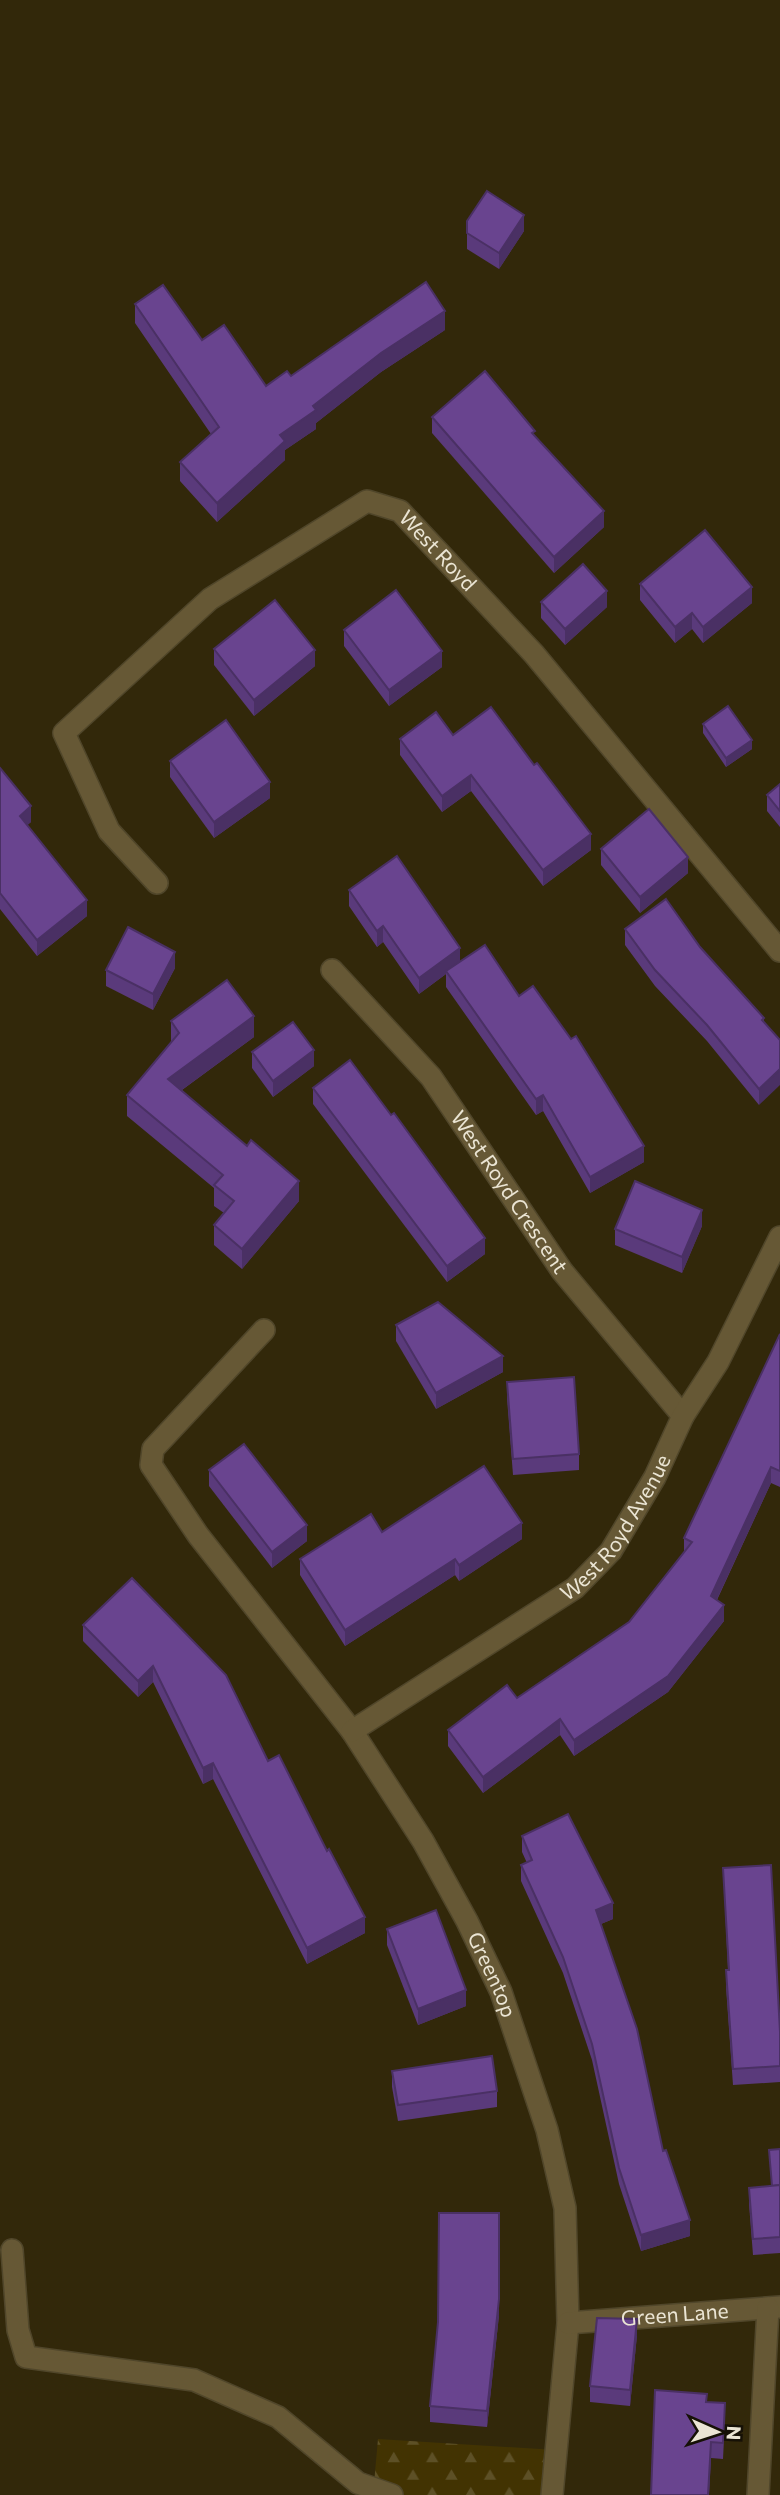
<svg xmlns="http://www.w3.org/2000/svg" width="780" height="2495" font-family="Commissioner,sans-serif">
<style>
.forest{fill:url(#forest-firs)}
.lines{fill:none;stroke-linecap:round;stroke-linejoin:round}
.minor-casing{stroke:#50462a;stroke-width:24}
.minor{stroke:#665835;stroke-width:21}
.wall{fill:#5a3a7b}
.shaded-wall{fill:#4a3064}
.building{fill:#69448f;stroke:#4a3064;stroke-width:2}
.labels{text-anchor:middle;stroke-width:5;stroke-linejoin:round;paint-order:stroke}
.street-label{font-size:21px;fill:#ebe5d4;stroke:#161106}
</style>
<defs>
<pattern id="forest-firs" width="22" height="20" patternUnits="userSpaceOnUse" patternTransform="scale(1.75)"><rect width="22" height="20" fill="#423302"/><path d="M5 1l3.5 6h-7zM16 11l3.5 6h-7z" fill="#5d5026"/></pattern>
</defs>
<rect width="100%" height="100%" fill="#32280a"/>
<polygon class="forest" points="378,2439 556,2450 552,2495 373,2495"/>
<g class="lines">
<defs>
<g id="minor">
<path id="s1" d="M157,883L109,831L64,733L210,599L367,501L400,511L534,654L780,951"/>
<path id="s2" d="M332,970L431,1077L562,1271L683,1416"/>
<path id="s3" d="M264,1330L153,1449L151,1465L198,1535L352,1731L423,1841L467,1921L501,1992L547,2130L565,2208L568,2323L552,2495"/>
<path id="s4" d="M352,1731L575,1588L611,1551L655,1477L683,1416L718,1362L780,1237"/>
<polyline points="12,2250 18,2330 26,2357 194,2380 278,2417 358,2483 392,2495"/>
<path id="s5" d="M568,2323L780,2307"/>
<polyline points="758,2495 768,2308"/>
</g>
</defs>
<use href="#minor" class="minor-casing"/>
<use href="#minor" class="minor"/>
</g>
<g class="wall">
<polygon points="467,221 524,231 499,269 467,249"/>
<polygon points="135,304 202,340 266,386 291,376 445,330 381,372 316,423 316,429 285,450 285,460 217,522 180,481 180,462 211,434 135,323"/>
<polygon points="432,417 535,436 604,527 554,573 432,433"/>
<polygon points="640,584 752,603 703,643 692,629 675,643 640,600"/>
<polygon points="541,602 607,607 565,645 541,618"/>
<polygon points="344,630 442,667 389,706 344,646"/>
<polygon points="214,649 315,666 254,716 214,665"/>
<polygon points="703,724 752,749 726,767 703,733"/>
<polygon points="453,735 591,850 543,886 471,791 442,812 400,755 400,739"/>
<polygon points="170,761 270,798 214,838 170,777"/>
<polygon points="0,768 31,822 27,825 87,916 37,956 0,909"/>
<polygon points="780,784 780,827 767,811 767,795"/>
<polygon points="601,849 688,873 640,913 601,865"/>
<polygon points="349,890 460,962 519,996 644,1162 590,1193 543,1111 536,1115 446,987 446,974 419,994 383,942 377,947 349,906"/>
<polygon points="625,929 700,947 764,1018 759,1105 707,1041 655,986 625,945"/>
<polygon points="175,968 153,1010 106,986 106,970"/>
<polygon points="171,1021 254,1037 182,1090 299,1201 242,1269 214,1245 214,1225 224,1213 214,1206 214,1188 127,1116 127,1095 171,1043"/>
<polygon points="252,1052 314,1066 273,1097 252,1068"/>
<polygon points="313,1088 485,1254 447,1282 313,1104"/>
<polygon points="702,1226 682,1273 615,1245 615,1229"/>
<polygon points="396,1325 503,1372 436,1409 396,1341"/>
<polygon points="780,1334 780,1487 771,1483 717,1600 724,1621 668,1692 574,1756 560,1735 483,1793 448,1746 448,1730 517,1698 629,1622 684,1552 684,1538"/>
<polygon points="507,1382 579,1454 579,1470 513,1475 507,1398"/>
<polygon points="209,1470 307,1541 272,1568 209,1486"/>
<polygon points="382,1532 522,1539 459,1581 455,1575 345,1646 300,1575 300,1559"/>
<polygon points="132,1578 268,1761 365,1933 307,1964 213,1779 203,1784 153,1682 138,1697 83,1641 83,1625"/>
<polygon points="522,1836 613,1919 601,1924 663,2151 690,2236 641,2251 619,2184 592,2060 563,1973 521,1881 521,1865 527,1863 522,1852"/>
<polygon points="723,1868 780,2032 780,2082 733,2085 726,1987 726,1970 728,1970"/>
<polygon points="387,1929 466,2006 418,2025 387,1945"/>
<polygon points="392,2071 497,2091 497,2107 398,2121 392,2087"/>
<polygon points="780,2149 780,2253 753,2255 749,2204 749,2188 771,2186"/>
<polygon points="499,2315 487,2427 430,2422 430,2406"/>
<polygon points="637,2335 630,2406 590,2402 590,2386"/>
<polygon points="707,2402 725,2419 723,2459 711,2458 709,2495 651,2495"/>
</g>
<g class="shaded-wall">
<polygon points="524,215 524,231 499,269 499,253"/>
<polygon points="445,311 445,330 381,372 316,423 316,429 285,450 285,460 217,522 217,503 280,435 313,406 381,353"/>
<polygon points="604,511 604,527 554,573 554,557"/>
<polygon points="752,587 752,603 703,643 703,627"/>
<polygon points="607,591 607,607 565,645 565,629"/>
<polygon points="692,613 692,629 675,643 675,627"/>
<polygon points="315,650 315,666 254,716 254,700"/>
<polygon points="442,651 442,667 389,706 389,690"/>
<polygon points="752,740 752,749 726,767 726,758"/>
<polygon points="471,775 471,791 442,812 442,796"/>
<polygon points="270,782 270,798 214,838 214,822"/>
<polygon points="31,806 31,822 20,832 20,816"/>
<polygon points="591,834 591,850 543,886 543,870"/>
<polygon points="688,857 688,873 640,913 640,897"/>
<polygon points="87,900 87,916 37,956 37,940"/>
<polygon points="383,926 383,942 377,947 377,931"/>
<polygon points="460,948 460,964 446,971 446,974 419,994 419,978"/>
<polygon points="175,952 175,968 153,1010 153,994"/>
<polygon points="254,1016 254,1037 168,1100 168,1079"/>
<polygon points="314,1050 314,1066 273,1097 273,1081"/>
<polygon points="780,1069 780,1085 759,1105 759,1089"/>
<polygon points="543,1095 543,1111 536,1115 536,1099"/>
<polygon points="644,1146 644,1162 590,1193 590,1177"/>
<polygon points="299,1181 299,1201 242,1269 242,1249"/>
<polygon points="702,1210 702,1226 682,1273 682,1257"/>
<polygon points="485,1238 485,1254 447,1282 447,1266"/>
<polygon points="503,1356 503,1372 436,1409 436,1393"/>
<polygon points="771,1467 771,1483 711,1612 711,1596"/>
<polygon points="522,1523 522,1539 459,1581 459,1565"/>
<polygon points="307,1525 307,1541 272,1568 272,1552"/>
<polygon points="455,1559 455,1575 345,1646 345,1630"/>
<polygon points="724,1605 724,1621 668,1692 574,1756 574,1740"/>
<polygon points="153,1666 153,1682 138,1697 138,1681"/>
<polygon points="560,1719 560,1735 483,1793 483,1777"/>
<polygon points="213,1763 213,1779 203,1784 203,1768"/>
<polygon points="613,1903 613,1919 596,1926 596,1910"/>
<polygon points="365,1917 365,1933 307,1964 307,1948"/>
<polygon points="466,1990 466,2006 418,2025 418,2009"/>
<polygon points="690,2220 690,2236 641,2251 641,2235"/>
<polygon points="499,2299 499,2315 487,2427 487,2411"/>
<polygon points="637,2319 637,2335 630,2406 630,2390"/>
</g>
<g class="building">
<polygon points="487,191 524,215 499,253 467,233 467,221"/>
<polygon points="426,282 445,311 381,353 313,406 316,410 280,435 285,441 217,503 180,462 219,427 135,304 163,285 202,340 224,325 266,386 287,371 291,376"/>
<polygon points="485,371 535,431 532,433 604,511 554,557 432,417"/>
<polygon points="705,530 752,587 703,627 692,613 675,627 640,584"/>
<polygon points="583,564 607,591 565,629 541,602"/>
<polygon points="396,590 442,651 389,690 344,630"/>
<polygon points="275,600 315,650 254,700 214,649"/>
<polygon points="728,706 752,740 726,758 703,724"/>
<polygon points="491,707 534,765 537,763 591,834 543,870 471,775 442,796 400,739 436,712 453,735"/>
<polygon points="226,720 270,782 214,822 170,761"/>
<polygon points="0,768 31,806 20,816 87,900 37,940 0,893"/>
<polygon points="780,784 780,811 767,795"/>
<polygon points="649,809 688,857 640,897 601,849"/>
<polygon points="397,856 460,948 419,978 383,926 377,931 349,890"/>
<polygon points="666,899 700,947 764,1018 762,1020 780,1040 780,1069 759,1089 707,1025 655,970 625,929"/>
<polygon points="128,927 175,952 153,994 106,970"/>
<polygon points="485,945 519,996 533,986 571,1039 576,1036 644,1146 590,1177 543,1095 536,1099 446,971"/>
<polygon points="227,980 254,1016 168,1079 247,1146 251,1140 299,1181 242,1249 214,1225 234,1201 214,1185 223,1175 127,1095 179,1033 171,1021"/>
<polygon points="293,1022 314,1050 273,1081 252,1052"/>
<polygon points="350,1060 391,1115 394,1113 485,1238 447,1266 313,1088"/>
<polygon points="635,1181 702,1210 682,1257 615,1229"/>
<polygon points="438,1302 503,1356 436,1393 396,1325"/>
<polygon points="780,1334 780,1471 771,1467 711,1596 724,1605 668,1676 574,1740 560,1719 483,1777 448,1730 507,1685 517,1698 629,1622 692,1542 684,1538"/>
<polygon points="574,1377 579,1454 513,1459 507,1382"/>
<polygon points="244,1444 307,1525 272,1552 209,1470"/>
<polygon points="484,1466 522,1523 459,1565 455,1559 345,1630 300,1559 371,1514 382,1532"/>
<polygon points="132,1578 226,1675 268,1761 279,1755 327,1851 329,1849 365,1917 307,1948 213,1763 203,1768 153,1666 138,1681 83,1625"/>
<polygon points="568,1814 613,1903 596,1910 637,2029 663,2151 666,2150 690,2220 641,2235 619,2168 592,2044 563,1957 521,1865 532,1860 522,1836"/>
<polygon points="771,1865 780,2032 780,2066 733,2069 726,1970 729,1970 723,1868"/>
<polygon points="436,1910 466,1990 418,2009 387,1929"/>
<polygon points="492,2056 497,2091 398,2105 392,2071"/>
<polygon points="780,2149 780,2185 772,2186 769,2150"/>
<polygon points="780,2185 780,2237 753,2239 749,2188"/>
<polygon points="439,2213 499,2213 499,2299 487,2411 430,2406 438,2322"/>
<polygon points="597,2318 637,2319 630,2390 590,2386"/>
<polygon points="655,2390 707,2394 706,2402 725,2403 723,2443 711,2442 708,2495 651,2495"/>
</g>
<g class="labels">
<g class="street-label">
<text dy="7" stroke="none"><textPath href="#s1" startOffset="651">West Royd</textPath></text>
<text dy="7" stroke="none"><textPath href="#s2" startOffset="285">West Royd Crescent</textPath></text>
<text dy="7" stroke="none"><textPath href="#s4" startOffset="338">West Royd Avenue</textPath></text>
<text dy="7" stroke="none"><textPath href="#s3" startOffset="794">Greentop</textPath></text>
<text dy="7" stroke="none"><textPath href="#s5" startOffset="107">Green Lane</textPath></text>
</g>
</g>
<g transform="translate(717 2432) rotate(93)" stroke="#161106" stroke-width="5" paint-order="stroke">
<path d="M0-5L12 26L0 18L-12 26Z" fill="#ebe5d4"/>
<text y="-10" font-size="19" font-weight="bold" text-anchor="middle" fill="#ebe5d4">N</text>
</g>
</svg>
